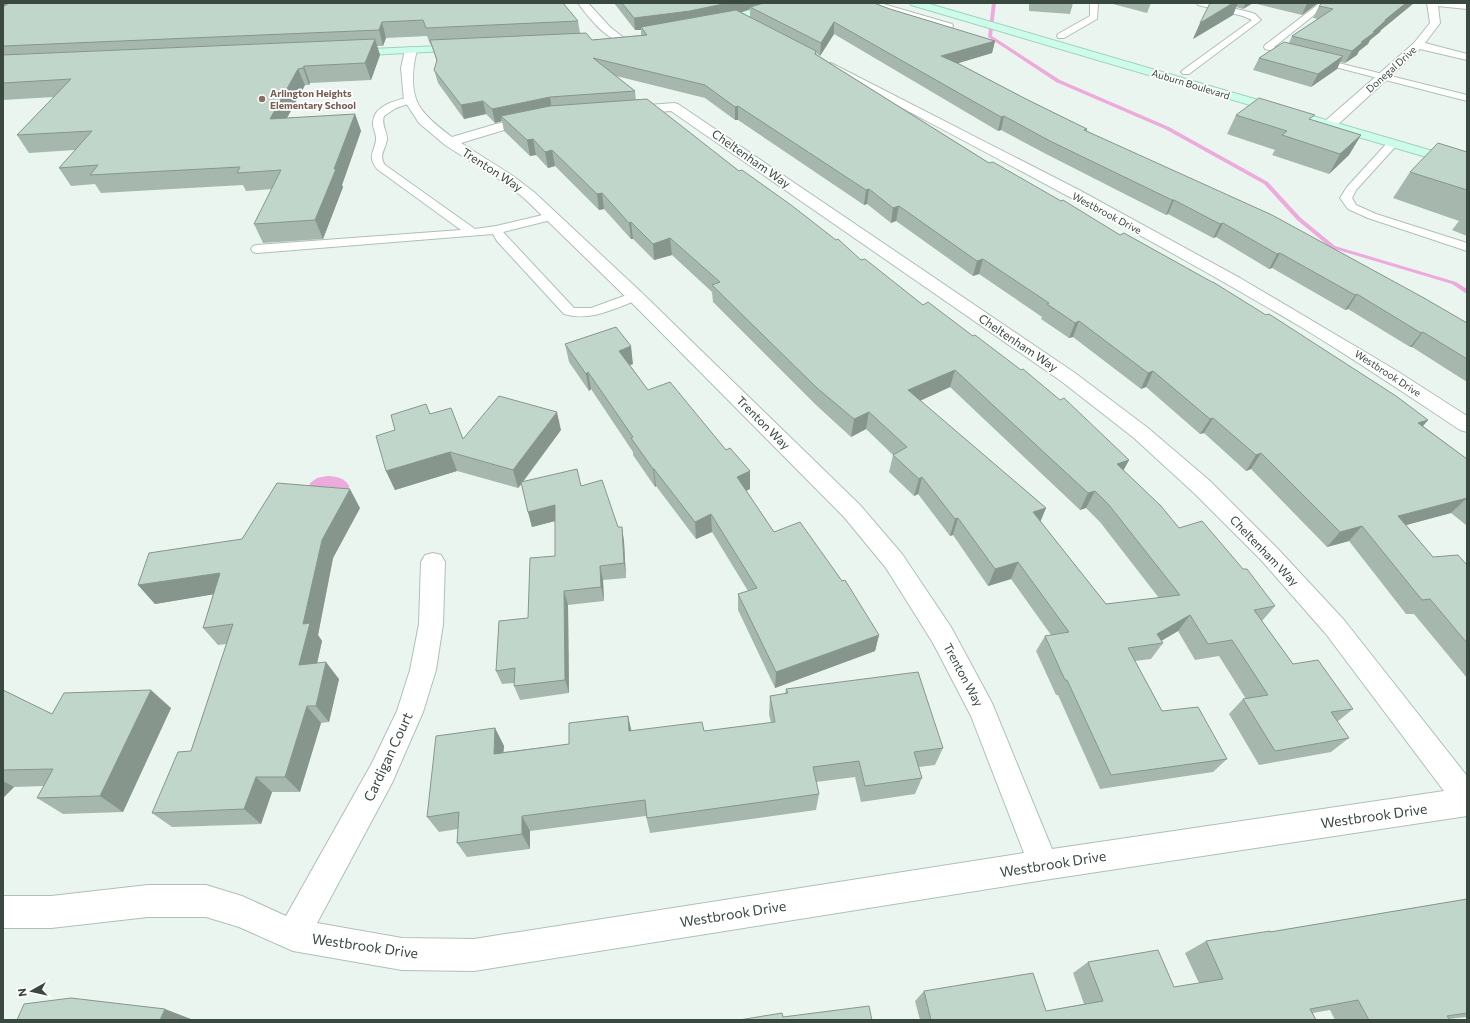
<svg xmlns="http://www.w3.org/2000/svg" width="1470" height="1023" font-family="Commissioner,sans-serif">
<style>
.water{fill:#edabdc}
.lines{fill:none;stroke-linecap:round;stroke-linejoin:round}
.stream{fill:#edabdc;fill-rule:evenodd}
.lane-casing{stroke:#aec0b7;stroke-width:2}
.street-casing{stroke:#aec0b7;stroke-width:2}
.secondary-casing{stroke:#9dd2bc;stroke-width:2}
.lane{fill:#fff;fill-rule:evenodd}
.street{fill:#fff;fill-rule:evenodd}
.secondary{fill:#cefcea;fill-rule:evenodd}
.wall{fill:#a6b8ae;fill-rule:evenodd}
.shaded-wall{fill:#87968d}
.building{fill:#c1d6ca;stroke:#87968d;fill-rule:evenodd}
.education-dot{fill:#8d6e63;stroke:#fff;stroke-width:1.5}
.labels{text-anchor:middle;stroke-width:3.5;stroke-linejoin:round;paint-order:stroke}
.far-street-label{font-size:10px;fill:#394940;stroke:#fff}
.far-education-label{font-size:10px;font-weight:bold;fill:#785e54;stroke:#fff;text-anchor:start}
.street-label{font-size:12px;fill:#394940;stroke:#fff}
.near-street-label{font-size:14px;fill:#394940;stroke:#fff}
</style>
<rect width="100%" height="100%" fill="#ebf5f0"/>
<path class="water" d="M327,476C335,476 345,478 349,486V490L309,488L310,483L317,478Z"/>
<g class="lines">
<polygon class="stream" points="992,3 996,3 992,36 1060,80 1169,127 1268,182 1301,218 1335,246 1456,282 1467,289 1467,294 1452,284 1331,248 1297,220 1264,184 1165,129 1056,82 988,37"/>
<defs>
<g id="lane">
<polygon points="1090,3 1098,3 1097,19 1064,38 1058,38 1057,36 1058,34 1090,16"/>
<polygon points="1197,3 1211,3 1249,12 1255,14 1261,20 1189,74 1183,74 1181,72 1183,70 1252,20 1243,16 1198,5"/>
<polygon points="1320,3 1329,3 1274,47 1467,95 1467,101 1265,49 1264,47 1265,45"/>
<path d="M410,97L413,98L415,100L413,102L396,108L384,116C381,125 387,131 387,139C386,149 378,155 385,165L475,229L496,226L551,213L555,215L557,217L555,219L503,232L574,308H591L635,292L640,293L642,296L640,299C615,308 591,322 564,314L497,241L493,234L257,253L253,252L251,249L253,246L257,245L461,230L377,169C367,155 374,154 376,140C377,134 372,128 373,122C374,105 397,100 410,97Z"/>
<polygon points="1392,141 1396,142 1397,144 1396,146 1356,190 1352,198 1356,205 1376,214 1467,243 1467,251 1368,218 1348,209 1340,198 1347,187 1388,142"/>
</g>
<g id="street">
<path d="M578,3H588L610,27L624,38L623,40C609,44 586,14 578,3Z"/>
<polygon points="864,3 880,3 952,24 953,26 952,28 944,28 865,5"/>
<polygon points="1427,3 1467,3 1467,9 1438,6 1440,23 1425,43 1467,54 1467,60 1420,49 1334,128 1324,128 1323,125 1324,122 1414,43 1430,23"/>
<path d="M411,47L417,50C413,65 411,84 416,99C421,114 440,128 452,137L496,124L533,116L538,117L539,120L538,123L504,130L461,143L513,176L534,192L641,292L860,505L902,554L951,627L992,703L1052,849L1444,791L1326,634L1262,561L1194,493L1134,438L1061,381L671,111L628,114L624,113L622,110L624,107L674,103L678,104L1075,373L1148,428L1210,481L1278,549L1344,620L1467,776V816L1044,880L474,971L402,970L293,951L239,927L206,917H148L51,928H3V896H51L148,885H206L242,896L286,916L372,763L397,711L410,670L419,624L421,562L425,555L433,553L441,555L445,562L443,624L436,670L423,712L392,783L317,923L402,938L474,939L1024,853L971,716L933,643L886,568L844,517L629,300L524,198L503,182L445,145L419,123L404,100L401,68L405,50Z"/>
<path d="M831,63L1079,190L1240,278L1397,371L1467,416V432L1460,430C1409,396 1358,362 1306,330C1150,237 988,154 827,68L825,66L827,64Z"/>
</g>
<g id="secondary">
<polygon points="777,3 794,3 793,5 716,25 711,22 712,20"/>
<polygon points="910,3 926,3 1467,161 1467,169 911,5"/>
<polygon points="462,45 468,48 466,50 348,56 344,55 342,53 344,51 348,50"/>
</g>
</defs>
<use href="#lane" class="lane-casing"/>
<use href="#street" class="street-casing"/>
<use href="#secondary" class="secondary-casing"/>
<use href="#lane" class="lane"/>
<use href="#street" class="street"/>
<use href="#secondary" class="secondary"/>
</g>
<g class="wall">
<path d="M3,3L578,21L580,33L592,40L641,35V30H635L614,3H874L890,9L995,41L992,53L958,63L1026,99L1087,129V131L1467,323V382L1412,347H1410L1348,309L1345,310L1272,268L1269,269L1216,237L1213,238L1168,214L1166,215L1046,154L1001,130L998,131L834,34L820,56L816,53V54L989,163L1428,420L1423,426L1467,459V524L1466,525L1451,513L1406,525L1433,557L1467,565V678L1414,614H1406L1349,541L1327,547L1251,469L1246,471L1204,433L1200,434L1146,387L1141,389L1073,337L1069,338L1041,319L1042,317L979,274L973,276L896,221L891,223L867,204L864,205L738,120H735L705,98L616,76L635,91L636,100L739,171L923,305L1129,460L1123,470L1179,528L1275,606L1262,621L1293,664L1353,709L1337,722L1349,738L1331,752L1259,765L1229,714L1243,699H1246L1219,656L1195,660L1178,631L1161,641L1163,643L1151,659L1135,661L1162,711L1227,759L1213,772L1100,789L1058,695H1056L1036,651L1045,636L1051,635L1011,579L988,586L953,535L950,536L918,494L914,496L889,472L893,455L866,429L851,437L816,405L713,302L712,292L672,255L654,260L633,239H631L604,209L599,210L555,166L548,168L536,155L530,156L504,131L502,121L495,123L486,114L464,119L438,83L434,70L437,62L431,44H430L427,36L386,38L383,46H377L380,55L371,80L310,83L309,85H305L287,118L355,114L361,131L342,185L343,187L323,239L263,243L254,224L272,189L246,191L243,185L101,193L95,184L71,186L59,168L75,150L29,153L17,135L54,97L3,100ZM750,9V17L741,12ZM950,387L1080,510L1086,508L1100,522L1159,598L1106,604L1040,521L1046,508L920,401Z"/>
<polygon points="1029,3 1073,3 1070,14 1029,11"/>
<polygon points="1109,3 1151,3 1147,13"/>
<polygon points="1210,3 1318,3 1302,15 1253,3 1243,9 1236,7 1233,15 1193,39"/>
<polygon points="1322,3 1414,3 1381,30 1380,32 1370,40 1368,44 1359,51 1357,55 1345,63 1340,62 1337,69 1311,87 1253,70 1259,58 1289,43 1292,36 1318,19 1313,18 1319,6"/>
<polygon points="1236,115 1312,120 1361,135 1349,155 1329,174 1272,155 1275,150 1227,134"/>
<polygon points="1467,152 1467,236 1452,230 1459,221 1393,198 1410,172"/>
<polygon points="565,344 633,364 630,365 648,390 726,450 750,471 750,489 746,491 774,532 879,635 875,651 775,688 738,610 738,594 748,591 712,532 696,539 656,486 655,487 633,455 633,452 591,389 589,391 569,362"/>
<polygon points="430,414 463,439 561,430 523,482 581,486 618,527 622,527 624,542 626,578 603,580 604,601 568,605 569,693 520,700 514,686 514,683 502,684 496,671 528,618 555,556 555,521 532,527 528,512 522,484 518,488 457,471 395,490 386,471 395,430"/>
<polygon points="360,508 333,558 318,635 322,641 317,663 339,679 329,722 321,723 300,792 272,792 261,824 172,827 152,813 191,751 227,644 218,645 203,628 213,594 155,604 138,585 242,539"/>
<polygon points="786,689 943,748 935,765 919,767 922,778 915,794 861,802 855,777 816,782 819,794 816,810 650,833 646,816 530,831 530,849 467,857 457,843 458,829 439,832 427,817 495,728 504,746 503,752 569,744 628,716 631,731 704,731 771,723 769,714 770,696 785,694"/>
<polygon points="3,690 52,714 171,708 123,812 63,814 37,798 44,786 14,787 3,798"/>
<polygon points="1467,899 1467,1019 1466,1017 1449,1019 1450,1020 1335,1020 1330,1010 1313,1013 1316,1020 920,1020 915,1001 924,991 1046,1011 1084,1004 1073,973 1088,962 1174,987 1199,983 1185,953 1206,941 1270,932"/>
</g>
<g class="shaded-wall">
<polygon points="3,3 20,3 3,16"/>
<polygon points="728,3 772,3 750,7 750,9 739,13 641,27 641,30 635,30 634,18"/>
<polygon points="1233,3 1238,3 1233,15 1193,39 1200,23"/>
<polygon points="1246,3 1253,3 1243,9"/>
<polygon points="1307,3 1318,3 1302,15"/>
<polygon points="1406,3 1414,3 1381,30 1380,32 1370,40 1368,44 1359,51 1357,55 1345,63 1352,51 1385,20"/>
<polygon points="382,22 386,38 383,46 379,30"/>
<polygon points="834,22 834,34 820,56 821,43"/>
<polygon points="375,39 380,55 371,80 365,63"/>
<polygon points="995,41 992,53 939,69 941,56"/>
<polygon points="1343,56 1337,69 1311,87 1318,74"/>
<polygon points="304,66 310,83 309,85 303,68"/>
<polygon points="298,69 305,85 277,136 270,119"/>
<polygon points="550,97 552,110 501,116 502,121 495,123 492,109"/>
<polygon points="483,101 486,114 464,119 461,105"/>
<polygon points="738,106 738,120 735,120 735,107"/>
<polygon points="355,114 361,131 342,185 343,187 323,239 315,220"/>
<polygon points="1004,116 1001,130 998,131 1001,117"/>
<polygon points="1361,135 1349,155 1329,174 1340,154"/>
<polygon points="533,139 536,155 530,156 527,140"/>
<polygon points="552,150 555,166 548,168 545,152"/>
<polygon points="869,189 867,204 864,205 866,190"/>
<polygon points="602,193 604,209 599,210 597,194"/>
<polygon points="1172,200 1174,200 1168,214 1166,215"/>
<polygon points="899,206 896,221 891,223 893,208"/>
<polygon points="631,222 633,239 631,239 629,223"/>
<polygon points="1223,223 1216,237 1213,238 1220,224"/>
<polygon points="670,238 672,255 654,260 653,244"/>
<polygon points="1280,253 1272,268 1269,269 1277,254"/>
<polygon points="983,259 979,274 973,276 977,261"/>
<polygon points="1357,294 1348,309 1345,310 1355,295"/>
<polygon points="1079,321 1073,337 1069,338 1075,323"/>
<polygon points="1423,332 1412,347 1410,347 1421,333"/>
<polygon points="631,346 633,364 622,368 619,351"/>
<polygon points="955,370 950,387 904,408 908,390"/>
<polygon points="1153,371 1146,387 1141,389 1148,373"/>
<polygon points="588,372 591,389 589,391 586,374"/>
<polygon points="557,412 561,430 518,488 513,470"/>
<polygon points="869,412 866,429 851,437 854,419"/>
<polygon points="1213,418 1204,433 1200,434 1210,419"/>
<polygon points="1428,420 1415,435 1418,423"/>
<polygon points="450,452 457,471 395,490 386,471"/>
<polygon points="1261,453 1251,469 1246,471 1256,455"/>
<polygon points="1129,460 1120,477 1117,464"/>
<polygon points="653,469 654,469 656,486 655,487"/>
<polygon points="750,471 750,489 737,495 737,477"/>
<polygon points="922,477 918,494 914,496 919,479"/>
<polygon points="350,489 360,508 333,558 318,635 322,641 313,682 299,665 303,624 322,540"/>
<polygon points="1095,491 1086,508 1080,510 1088,493"/>
<polygon points="1467,498 1451,513 1384,531 1398,516"/>
<polygon points="555,505 559,520 532,527 528,512"/>
<polygon points="1046,508 1039,525 1033,512"/>
<polygon points="711,514 712,532 696,539 695,522"/>
<polygon points="958,518 953,535 950,536 955,519"/>
<polygon points="1362,526 1349,541 1327,547 1340,532"/>
<polygon points="622,527 624,542 626,578 624,563"/>
<polygon points="1018,562 1011,579 988,586 995,569"/>
<polygon points="600,566 603,580 604,601 601,587"/>
<polygon points="220,573 234,591 155,604 138,585"/>
<polygon points="564,591 568,605 569,693 565,680"/>
<polygon points="1190,615 1178,631 1156,644 1157,634"/>
<polygon points="879,635 875,651 775,688 776,672"/>
<polygon points="326,662 339,679 329,722 316,706"/>
<polygon points="151,690 171,708 123,812 100,796"/>
<polygon points="307,706 321,723 300,792 285,777"/>
<polygon points="628,716 632,733 629,731"/>
<polygon points="495,728 504,746 502,770 494,754"/>
<polygon points="256,777 272,792 261,824 244,809"/>
<polygon points="3,781 14,787 3,798"/>
<polygon points="522,816 530,831 530,849 522,834"/>
<polygon points="165,1009 191,1019 191,1020 160,1020"/>
</g>
<g class="building">
<polygon points="9,3 563,3 578,21 426,28 423,20 382,22 379,30 3,46 3,7"/>
<polygon points="622,3 728,3 690,11 634,18"/>
<polygon points="764,3 874,3 890,9 995,41 941,56 959,64 1026,99 1087,129 1084,130 1272,215 1424,298 1467,323 1467,359 1423,332 1421,333 1357,294 1355,295 1280,253 1277,254 1223,223 1220,224 1174,200 1172,200 1050,141 1004,116 1001,117 834,22 821,43 750,7"/>
<polygon points="1210,3 1233,3 1200,23"/>
<polygon points="1322,3 1406,3 1385,20 1386,20 1373,32 1375,32 1361,42 1363,42 1352,51 1292,36 1333,9 1319,6"/>
<polygon points="736,10 816,51 815,54 989,163 993,162 1061,201 1063,200 1120,235 1124,233 1212,282 1213,282 1266,315 1269,314 1396,396 1428,420 1418,423 1467,459 1467,498 1398,516 1433,557 1458,555 1467,565 1467,643 1430,599 1422,600 1362,526 1340,532 1261,453 1256,455 1213,418 1210,419 1153,371 1148,373 1079,321 1075,323 1047,304 1049,303 983,259 977,261 899,206 893,208 869,189 866,190 738,106 735,107 705,85 593,58 635,91 550,97 492,109 483,101 461,105 434,70 437,60 430,40 586,33 592,40 647,35 641,27"/>
<polygon points="375,39 365,63 304,66 303,68 298,69 270,119 355,114 334,169 336,169 315,220 254,224 281,170 237,173 240,167 90,175 98,165 59,168 92,131 17,135 71,79 3,83 3,55"/>
<polygon points="1284,42 1343,56 1318,74 1259,58"/>
<polygon points="1259,98 1315,115 1309,119 1361,135 1340,154 1282,135 1287,131 1236,115"/>
<path d="M647,99L739,171L742,170L791,205L836,240L838,239L861,260L865,259L923,305L928,302L973,336L975,335L1021,370L1023,369L1060,400L1064,398L1129,460L1117,464L1161,506L1179,528L1202,521L1243,569H1247L1275,606L1254,610L1293,664L1318,660L1353,709L1331,712L1349,738L1275,751L1243,699L1268,695L1232,640L1208,644L1190,615L1157,634L1163,643L1128,648L1162,711L1198,707L1227,759L1111,775L1067,680H1065L1045,636L1069,632L1018,562L995,569L958,518L955,519L922,477L919,479L893,455L907,447L869,412L854,419L817,388L712,285L720,282L670,238L653,244L631,222L629,223L602,193L597,194L552,150L545,152L533,139L527,140L501,116L550,106ZM955,370L1088,493L1095,491L1109,505L1180,595L1106,604L1033,512L1046,508L908,390Z"/>
<polygon points="1438,143 1467,152 1467,190 1410,172"/>
<polygon points="616,327 631,346 619,351 648,390 670,382 726,450 730,448 750,471 737,477 774,532 800,522 842,581 845,580 879,635 776,672 738,594 757,588 711,514 695,522 654,469 653,469 631,438 633,437 588,372 586,374 565,344"/>
<polygon points="499,396 557,412 513,470 450,452 386,471 376,436 395,430 391,415 426,404 430,414 451,408 463,439"/>
<polygon points="577,469 581,486 602,480 618,527 622,527 624,563 600,566 601,587 564,591 565,680 514,686 515,668 496,671 499,621 528,618 530,558 555,556 555,505 528,512 521,482"/>
<polygon points="277,483 350,489 322,540 303,624 310,623 299,665 326,662 316,706 307,706 285,777 256,777 244,809 152,813 178,752 191,751 233,624 203,628 220,573 138,585 149,553 242,539"/>
<polygon points="918,672 943,748 914,752 922,778 865,786 859,761 813,767 819,794 647,818 645,800 522,816 522,834 457,843 459,812 427,817 436,736 495,728 494,754 569,744 569,723 628,716 629,731 702,722 704,731 775,722 770,696 788,693 786,689"/>
<polygon points="3,690 52,714 64,693 151,690 100,796 37,798 53,769 3,770"/>
<polygon points="1467,899 1467,1013 1447,1016 1450,1020 1369,1020 1358,1000 1310,1009 1316,1020 931,1020 924,991 1033,973 1046,1011 1103,1001 1088,962 1158,950 1174,987 1223,979 1206,941 1270,931 1270,932"/>
<polygon points="71,998 165,1009 160,1020 17,1020 24,1004"/>
<polygon points="869,1006 872,1020 739,1020 782,1013 783,1017"/>
</g>
<circle class="education-dot" cx="262" cy="99" r="4"/>
<g class="labels">
<g class="far-street-label">
<text transform="translate(1391 69) rotate(-42)" y="4">Donegal Drive</text>
<text transform="translate(1191 84) rotate(17)" y="4">Auburn Boulevard</text>
<text transform="translate(1107 213) rotate(28)" y="4">Westbrook Drive</text>
<text transform="translate(1388 373) rotate(33)" y="4">Westbrook Drive</text>
</g>
<g class="far-education-label">
<text x="270" y="97">Arlington Heights<tspan x="270" dy="12">Elementary School</tspan></text>
</g>
<g class="street-label">
<text transform="translate(751 159) rotate(35)" y="4">Cheltenham Way</text>
<text transform="translate(492 170) rotate(33)" y="4">Trenton Way</text>
<text transform="translate(1018 343) rotate(34)" y="4">Cheltenham Way</text>
<text transform="translate(763 423) rotate(45)" y="4">Trenton Way</text>
<text transform="translate(1264 551) rotate(46)" y="4">Cheltenham Way</text>
<text transform="translate(963 675) rotate(62)" y="4">Trenton Way</text>
</g>
<g class="near-street-label">
<text transform="translate(388 757) rotate(-65)" y="5">Cardigan Court</text>
<text transform="translate(1374 816) rotate(-8)" y="5">Westbrook Drive</text>
<text transform="translate(1053 864) rotate(-9)" y="5">Westbrook Drive</text>
<text transform="translate(733 914) rotate(-9)" y="5">Westbrook Drive</text>
<text transform="translate(365 946) rotate(8)" y="5">Westbrook Drive</text>
</g>
</g>
<rect width="1470" height="1023" fill="none" stroke="#394940" stroke-width="8"/>
<g transform="translate(32 991) rotate(262)" stroke="#ffffff" stroke-width="3" paint-order="stroke">
<path d="M0-3L7 15L0 10L-7 15Z" fill="#394940"/>
<text y="-6" font-size="11" font-weight="bold" text-anchor="middle" fill="#394940">N</text>
</g>
</svg>
